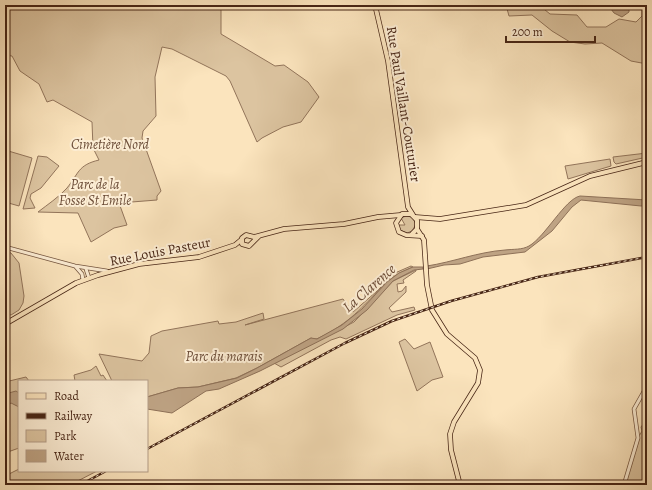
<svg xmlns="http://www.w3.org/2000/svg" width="652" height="490" font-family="Alegreya,serif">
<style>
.green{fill:#dcc4a0;stroke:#92745a}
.water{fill:#bea384;stroke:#8e7158}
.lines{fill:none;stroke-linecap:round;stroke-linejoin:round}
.minor-casing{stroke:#74553f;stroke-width:4.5}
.major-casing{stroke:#472515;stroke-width:5.5}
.minor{stroke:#fcedd4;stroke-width:3}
.major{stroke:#fbe4bd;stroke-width:4}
.rail-casing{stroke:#472515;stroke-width:2.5}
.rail{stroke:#fcedd4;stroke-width:1;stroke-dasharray:3;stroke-linecap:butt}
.labels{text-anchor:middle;stroke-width:4;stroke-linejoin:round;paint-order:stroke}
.street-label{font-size:14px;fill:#472515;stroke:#fcedd4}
.park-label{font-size:14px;font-style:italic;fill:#6c4d38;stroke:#fcedd4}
.water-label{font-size:15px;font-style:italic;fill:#6b4b36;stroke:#fcedd4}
</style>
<rect width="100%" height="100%" fill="#fbe4bd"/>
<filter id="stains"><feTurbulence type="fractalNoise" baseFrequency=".005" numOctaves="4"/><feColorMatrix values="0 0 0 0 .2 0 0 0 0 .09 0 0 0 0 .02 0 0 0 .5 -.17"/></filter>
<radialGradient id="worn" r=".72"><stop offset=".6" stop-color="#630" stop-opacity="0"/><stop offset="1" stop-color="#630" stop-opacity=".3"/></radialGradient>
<g class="green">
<path d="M5,5H221V34L275,66L284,65L308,82L319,97L301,122L283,127L262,138L257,142L230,81L226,76L172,49L162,47L155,77L156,116L143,131L142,138L161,191L157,196V200L119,203L127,225L114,228L91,242L78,213L38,212C47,205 59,197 67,188C79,173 78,165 99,160L93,148L92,122L53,100L47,102L39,84L20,71L12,56L5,55Z"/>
<polygon points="506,5 539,5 550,14 577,15 587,27 606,27 619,19 636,22 642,16 642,5 647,5 647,64 631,61 602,43 585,44 570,42 552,31 532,15 509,16"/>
<polygon points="5,150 32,158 19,206 5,202"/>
<polygon points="647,153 647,157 616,164 614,162 613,157"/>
<polygon points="38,156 47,157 59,166 41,188 31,194 30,198 35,208 23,209"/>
<polygon points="610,159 611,166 568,179 565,166"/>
<polygon points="406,216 412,217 416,224 412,231 407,233 400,230 398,225 405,225 401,218"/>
<polygon points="5,251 11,253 19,263 24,296 23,303 19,310 11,315 6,314 7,319 5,320"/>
<path d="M411,266L413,267C403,271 393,276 386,283C364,305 354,319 325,335C320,337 316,341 311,338L257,368L236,378L198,387L178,388L147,397V381H112L99,354L142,361L149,353L151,336L162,331L218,321L219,324L236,322L263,313L264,319L245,325L343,299L353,312L377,291L395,273Z"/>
<polygon points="416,270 416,271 403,280 404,283 397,284 398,292 402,291 406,286 406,292 389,308 392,312 414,307 415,310 397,315 346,339 340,337 331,340 281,367 274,363 354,322 393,281"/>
<polygon points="405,339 414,349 430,342 443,377 432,380 417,391 399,342"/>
<polygon points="96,366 101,376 103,375 107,381 75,381 74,375 91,370"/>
<polygon points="26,377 29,381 19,381 19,448 5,453 5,382"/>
<polygon points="647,419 647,485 624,485 638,438 642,431 641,427"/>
<polygon points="19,469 19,471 97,471 70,485 5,485 5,474 9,474"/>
</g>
<g class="water">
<polygon points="608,5 629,5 629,12 622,17 614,13"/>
<path d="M580,196L647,200V205L641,206L581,200L572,207L552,231L525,252L483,257L460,264L444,265L427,269V266C453,262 478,252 505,250C513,249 522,250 529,246C545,237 565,199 580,196Z"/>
<polygon points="413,267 423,267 423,269 414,270 393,281 367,310 343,329 260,371 219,389 206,391 172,413 147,409 147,397 178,388 198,387 237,378 257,368 311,338 317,339 342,325 362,309 387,282 399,273"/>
<polygon points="16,391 19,393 19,407 11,403 8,405 5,404 5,394"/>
</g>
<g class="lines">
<defs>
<g id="minor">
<polyline points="5,247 75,266 107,271"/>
<polyline points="76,267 82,274 83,280"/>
<polyline points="86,269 89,278"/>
<polyline points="624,485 638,438 634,409 647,386"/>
</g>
<g id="major">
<polyline points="375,5 388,61 408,207 413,215"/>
<polyline points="415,217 440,219 526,205 590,176 647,162"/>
<polyline points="417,229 424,240 427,285 432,310 447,334 475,358 480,370 478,383 454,422 450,434 451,450 460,485"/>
<polyline points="412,234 417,229 417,220 411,214 402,214 396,223 399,232 406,235 422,236"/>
<polyline points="259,236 249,246 242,244 242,238 246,235 254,237 284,229 344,224 378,217 401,215"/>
<polyline points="5,324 76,283 98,275 139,264 199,257 235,245 241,240"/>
</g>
</defs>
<use href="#minor" class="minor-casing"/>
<use href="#major" class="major-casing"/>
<use href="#minor" class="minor"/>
<use href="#major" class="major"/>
<defs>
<g id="rail">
<polyline points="147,449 345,343 392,321 451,301 538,277 647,257"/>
<polyline points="80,485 106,471"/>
</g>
</defs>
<use href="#rail" class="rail-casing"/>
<use href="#rail" class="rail"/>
</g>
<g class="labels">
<g class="street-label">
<text transform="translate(404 104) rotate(81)" y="5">Rue Paul Vaillant-Couturier</text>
<text transform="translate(160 251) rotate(-11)" y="5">Rue Louis Pasteur</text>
</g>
<g class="park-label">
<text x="110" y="149">Cimetière Nord</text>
<text x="95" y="189">Parc de la<tspan x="95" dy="16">Fosse St Emile</tspan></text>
<text x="224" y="361">Parc du marais</text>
</g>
<g class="water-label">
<text transform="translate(369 288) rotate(-41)" y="5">La Clarence</text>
</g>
</g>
<rect width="652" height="490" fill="none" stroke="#fbe4bd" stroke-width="20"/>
<rect x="6" y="6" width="640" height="478" fill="none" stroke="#472515" stroke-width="2"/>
<rect x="10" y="10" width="632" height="470" fill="none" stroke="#472515"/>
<rect x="18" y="380" width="130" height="92" fill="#fcedd4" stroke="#b49d88"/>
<rect x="26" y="393" width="20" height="6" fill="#fbe4bd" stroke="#b49d88"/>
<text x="54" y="400" font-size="12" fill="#472515">Road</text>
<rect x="26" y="413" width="20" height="6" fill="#472515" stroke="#b49d88"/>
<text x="54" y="420" font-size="12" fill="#472515">Railway</text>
<rect x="26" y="430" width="20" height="12" fill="#dcc4a0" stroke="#b49d88"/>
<text x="54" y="440" font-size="12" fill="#472515">Park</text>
<rect x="26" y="450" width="20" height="12" fill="#bea384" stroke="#b49d88"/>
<text x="54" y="460" font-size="12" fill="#472515">Water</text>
<path d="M506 36v6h89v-6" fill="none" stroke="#472515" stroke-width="2"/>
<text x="512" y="36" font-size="12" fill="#472515" stroke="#fcedd4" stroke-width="3" paint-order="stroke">200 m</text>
<rect width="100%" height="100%" filter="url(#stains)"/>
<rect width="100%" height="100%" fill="url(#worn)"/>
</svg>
